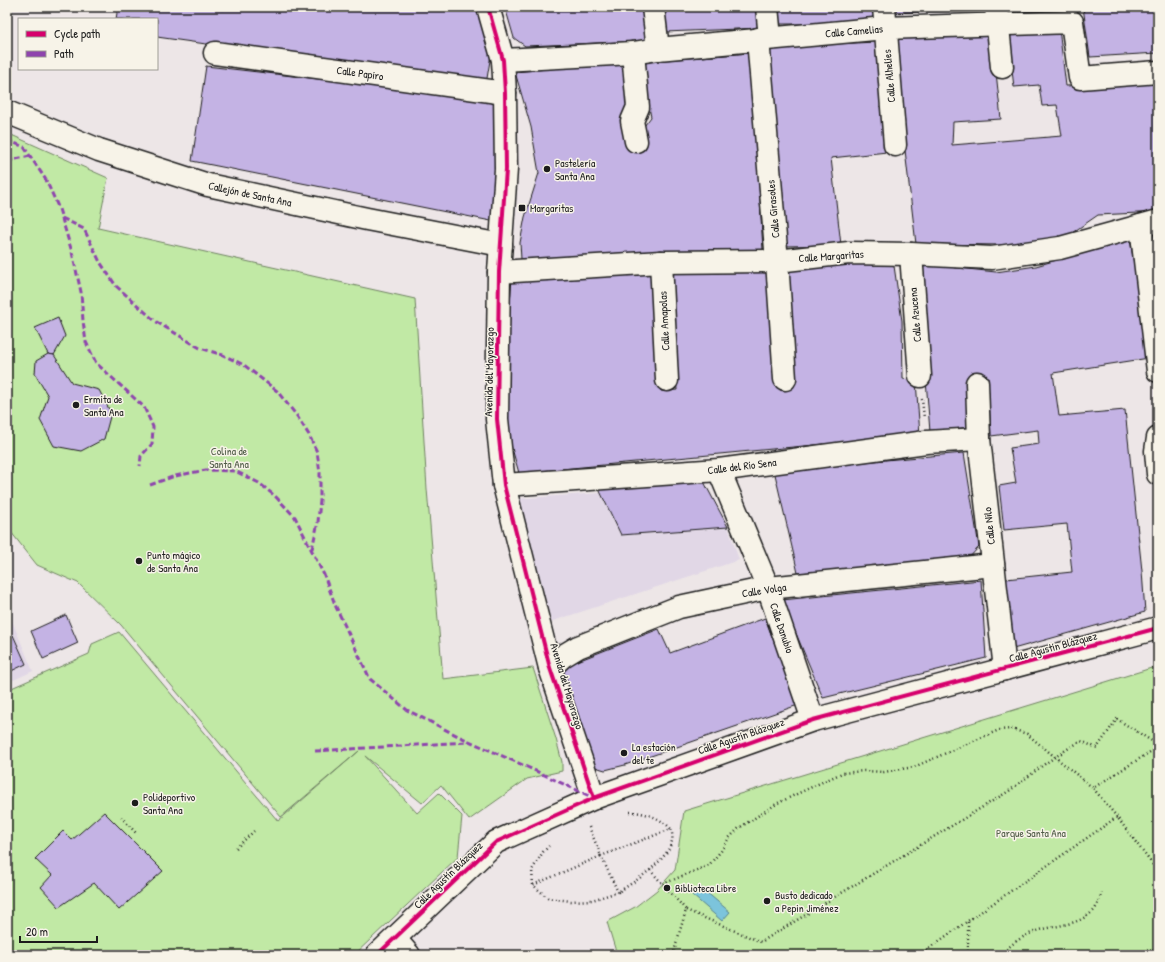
<svg xmlns="http://www.w3.org/2000/svg" width="1165" height="962" font-family="'Patrick Hand',sans-serif">
<style>
.built{fill:#e1d7e6}
.green{fill:#c1e9a5;stroke:#6e8260}
.water{fill:#7bc4dc;stroke:#55818f}
.building{fill:#c4b3e4;stroke:#1c1c1c}
.lines{fill:none;stroke-linecap:round;stroke-linejoin:round}
.minor-casing{stroke:#1c1c1c;stroke-width:25}
.path{stroke:#1c1c1c;stroke-width:2.5;stroke-dasharray:1 3;stroke-linecap:butt}
.minor{stroke:#f7f3e8;stroke-width:22}
.quiet{stroke:#8e44ad;stroke-width:3;stroke-dasharray:6 3;stroke-linecap:butt}
.cycleway-casing{stroke:#f7f3e8;stroke-width:6}
.cycleway{stroke:#d6006c;stroke-width:4}
.poi-dot{fill:#1c1c1c;stroke:#f7f3e8;stroke-width:1.5}
.labels{text-anchor:middle;stroke-width:3;stroke-linejoin:round;paint-order:stroke}
.street-label{font-size:11px;fill:#1c1c1c;stroke:#f7f3e8}
.poi-label{font-size:11px;fill:#1c1c1c;stroke:#f7f3e8;text-anchor:start}
.park-label{font-size:11px;fill:#4e5a45;stroke:#f7f3e8}
</style>
<rect width="100%" height="100%" fill="#ede6e7"/>
<filter id="ink" filterUnits="userSpaceOnUse"><feTurbulence type="fractalNoise" baseFrequency=".025" numOctaves="2"/><feDisplacementMap in="SourceGraphic" scale="8" xChannelSelector="R" yChannelSelector="G"/><feConvolveMatrix kernelMatrix="1 2 1 2 8 2 1 2 1" color-interpolation-filters="sRGB"/></filter>
<g filter="url(#ink)">
<g class="built">
<polygon points="601,493 621,535 728,527 739,560 547,623 513,499"/>
<polygon points="7,609 33,671 7,683"/>
</g>
<g class="green">
<polygon points="7,133 108,178 98,228 415,299 427,489 443,679 533,668 556,739 562,762 562,771 527,779 469,820 441,785 422,803 365,756 417,813 439,793 462,816 458,857 354,955 7,955 7,690 89,654 92,644 119,632 278,821 359,751 281,817 121,625 78,583 37,565 7,527"/>
<polygon points="1158,666 1158,955 617,955 607,922 635,907 657,890 675,870 684,811"/>
</g>
<polygon class="water" points="699,886 730,912 722,921 692,895"/>
<g class="building">
<polygon points="118,7 204,7 224,10 225,7 476,7 492,49 486,84 157,37 157,19 116,19"/>
<polygon points="505,7 645,7 647,41 525,46 514,38"/>
<polygon points="662,7 760,7 761,28 665,32"/>
<polygon points="775,7 876,7 877,17 814,24 777,24"/>
<polygon points="893,7 990,7 990,9 893,13"/>
<polygon points="1083,7 1158,7 1158,53 1090,57"/>
<polygon points="1007,29 1059,29 1066,86 1158,81 1158,212 1098,215 1066,237 1003,245 916,244 892,39 992,35 1001,119 953,122 952,145 1062,136 1057,105 1042,106 1039,85 1014,87"/>
<polygon points="877,42 887,152 831,158 841,245 785,246 765,47"/>
<polygon points="751,53 763,250 628,259 521,259 520,243 525,217 539,173 531,127 515,72 625,62 631,107 625,120 626,146 641,148 641,130 651,117 640,62"/>
<polygon points="206,66 500,100 496,222 192,161"/>
<polygon points="1130,239 1149,358 1053,373 1059,416 1125,410 1142,571 1145,612 1013,649 1006,579 1072,572 1067,524 1004,530 999,486 1016,483 1010,448 1039,444 1038,430 991,436 988,377 968,376 969,427 930,432 919,288 919,264 996,272 1036,266"/>
<polygon points="893,259 902,321 903,379 916,381 920,435 519,473 502,413 512,278 652,272 661,391 677,390 668,269"/>
<polygon points="58,318 65,336 54,355 48,354 35,328"/>
<polygon points="48,354 54,355 72,383 99,390 111,413 104,439 81,451 54,446 40,420 48,396 35,374 36,361"/>
<polygon points="964,453 979,547 966,561 798,573 774,470"/>
<polygon points="703,480 728,527 621,535 598,487"/>
<polygon points="981,580 986,658 823,698 782,600"/>
<polygon points="66,615 78,643 43,659 31,631"/>
<polygon points="765,618 798,705 625,765 605,770 592,766 560,668 659,629 670,653"/>
<polygon points="13,635 26,664 7,673 7,638"/>
<polygon points="104,812 163,871 119,910 94,883 59,907 41,887 52,875 35,859 63,831 72,840"/>
</g>
<g class="lines">
<defs>
<g id="minor">
<polyline points="488,7 503,60 505,93 506,169 499,272 497,419 504,485 550,668 594,798"/>
<polyline points="653,7 658,49"/>
<polyline points="767,7 770,38"/>
<polyline points="884,7 895,145"/>
<polyline points="996,7 1002,67"/>
<polyline points="758,39 777,261 785,379"/>
<polyline points="215,53 505,93"/>
<polyline points="633,53 638,107 632,121 636,141"/>
<polyline points="503,60 633,53 658,49 885,28 1072,22 1080,78 1158,72"/>
<polyline points="7,112 99,150 208,185 367,219 501,245"/>
<polyline points="1141,226 1158,371"/>
<polyline points="911,254 920,376"/>
<polyline points="661,262 667,380"/>
<polyline points="499,272 661,262 777,261 849,253 911,254 992,258 1060,248 1158,221"/>
<polyline points="977,383 979,439 1005,669"/>
<polyline points="1158,438 1156,451 1158,474"/>
<polyline points="719,470 768,588 813,720"/>
<polyline points="504,485 719,470 926,442 979,439"/>
<polyline points="550,668 563,656 578,647 679,607 768,588 993,565"/>
<polyline points="395,939 409,955"/>
<polyline points="377,955 496,842 594,798 813,720 1158,628"/>
</g>
</defs>
<use href="#minor" class="minor-casing"/>
<g class="path">
<polyline points="922,399 924,418"/>
<path d="M630,812C645,812 661,818 671,829"/>
<polyline points="121,817 137,834"/>
<polyline points="1117,817 1093,788 1158,747"/>
<path d="M589,827L601,856L533,885L548,898L571,901L592,900L618,892L601,856L671,829C672,832 673,837 672,841C666,862 636,881 618,892"/>
<polyline points="236,848 254,831"/>
<polyline points="650,870 686,910 673,955"/>
<polyline points="663,884 709,865 721,851 729,838 739,828 778,803 818,784 842,773 864,771 884,772 914,767 999,730 1012,729 1027,734 1093,788"/>
<polyline points="533,885 532,870 543,852 549,846"/>
<polyline points="686,910 761,942 1009,791 1046,763 1069,748 1081,741 1097,748 1117,719 1158,745"/>
<polyline points="968,922 968,955"/>
<polyline points="919,955 1117,817 1158,872"/>
<path d="M1001,955C1011,944 1022,936 1037,931C1055,925 1077,926 1092,912C1097,909 1099,899 1102,893"/>
</g>
<use href="#minor" class="minor"/>
<g class="quiet">
<polyline points="7,140 24,147 46,180 59,209 72,252 81,292 83,321 86,342 96,363 144,407 153,427 152,444 141,456 140,466"/>
<polyline points="7,161 30,156"/>
<polyline points="62,218 84,229 100,262 116,286 155,321 200,348 223,355 244,365 277,391 297,416 309,435 317,452 320,473 320,501 318,522 312,549"/>
<polyline points="150,485 175,476 206,470 235,471 259,483 275,496 295,517 324,575 336,607 370,679 407,710 458,736 527,767 594,798"/>
<polyline points="315,751 468,742"/>
</g>
<defs>
<g id="cycleway">
<polyline points="488,7 503,60 505,93 506,169 499,272 497,419 504,485 550,668 594,798"/>
<polyline points="377,955 496,842 594,798 813,720 1158,628"/>
</g>
</defs>
<use href="#cycleway" class="cycleway-casing"/>
<use href="#cycleway" class="cycleway"/>
</g>
</g>
<g class="poi-dot">
<circle cx="547" cy="169" r="4"/>
<rect x="518" y="204" width="8" height="8" rx="2"/>
<circle cx="76" cy="405" r="4"/>
<circle cx="139" cy="561" r="4"/>
<circle cx="624" cy="753" r="4"/>
<circle cx="135" cy="803" r="4"/>
<circle cx="667" cy="888" r="4"/>
<circle cx="767" cy="901" r="4"/>
</g>
<g class="labels">
<g class="street-label">
<text transform="translate(854 31) rotate(-5)" y="4">Calle Camelias</text>
<text transform="translate(360 73) rotate(8)" y="4">Calle Papiro</text>
<text transform="translate(889 76) rotate(-95)" y="4">Calle Alhelíes</text>
<text transform="translate(250 194) rotate(12)" y="4">Callejón de Santa Ana</text>
<text transform="translate(773 209) rotate(-95)" y="4">Calle Girasoles</text>
<text transform="translate(831 256) rotate(-4)" y="4">Calle Margaritas</text>
<text transform="translate(915 315) rotate(-95)" y="4">Calle Azucena</text>
<text transform="translate(664 321) rotate(-93)" y="4">Calle Amapolas</text>
<text transform="translate(489 372) rotate(-89)" y="4">Avenida del Mayorazgo</text>
<text transform="translate(742 466) rotate(-7)" y="4">Calle del Río Sena</text>
<text transform="translate(989 526) rotate(-96)" y="4">Calle Nilo</text>
<text transform="translate(764 590) rotate(-9)" y="4">Calle Volga</text>
<text transform="translate(782 628) rotate(71)" y="4">Calle Danubio</text>
<text transform="translate(1053 647) rotate(-15)" y="4">Calle Agustín Blázquez</text>
<text transform="translate(567 686) rotate(73)" y="4">Avenida del Mayorazgo</text>
<text transform="translate(741 736) rotate(-19)" y="4">Calle Agustín Blázquez</text>
<text transform="translate(448 875) rotate(-44)" y="4">Calle Agustín Blázquez</text>
</g>
<g class="poi-label">
<text x="555" y="167">Pastelería<tspan x="555" dy="13">Santa Ana</tspan></text>
<text x="530" y="212">Margaritas</text>
<text x="84" y="403">Ermita de<tspan x="84" dy="13">Santa Ana</tspan></text>
<text x="147" y="559">Punto mágico<tspan x="147" dy="13">de Santa Ana</tspan></text>
<text x="632" y="751">La estación<tspan x="632" dy="13">del te</tspan></text>
<text x="143" y="801">Polideportivo<tspan x="143" dy="13">Santa Ana</tspan></text>
<text x="675" y="892">Biblioteca Libre</text>
<text x="775" y="899">Busto dedicado<tspan x="775" dy="13">a Pepin Jiménez</tspan></text>
</g>
<g class="park-label">
<text x="229" y="455">Colina de<tspan x="229" dy="13">Santa Ana</tspan></text>
<text x="1031" y="837">Parque Santa Ana</text>
</g>
</g>
<rect width="1165" height="962" fill="none" stroke="#f7f3e8" stroke-width="24"/>
<rect x="12" y="12" width="1141" height="938" fill="none" stroke="#1c1c1c" stroke-width="1.5" filter="url(#ink)"/>
<rect x="18" y="18" width="140" height="52" fill="#f7f3e8" stroke="#9f9d96"/>
<rect x="26" y="31" width="20" height="6" fill="#d6006c" stroke="#9f9d96"/>
<text x="54" y="38" font-size="12" fill="#1c1c1c">Cycle path</text>
<rect x="26" y="51" width="20" height="6" fill="#8e44ad" stroke="#9f9d96"/>
<text x="54" y="58" font-size="12" fill="#1c1c1c">Path</text>
<path d="M20 936v6h77v-6" fill="none" stroke="#1c1c1c" stroke-width="2"/>
<text x="26" y="936" font-size="12" fill="#1c1c1c" stroke="#f7f3e8" stroke-width="3" paint-order="stroke">20 m</text>
</svg>
